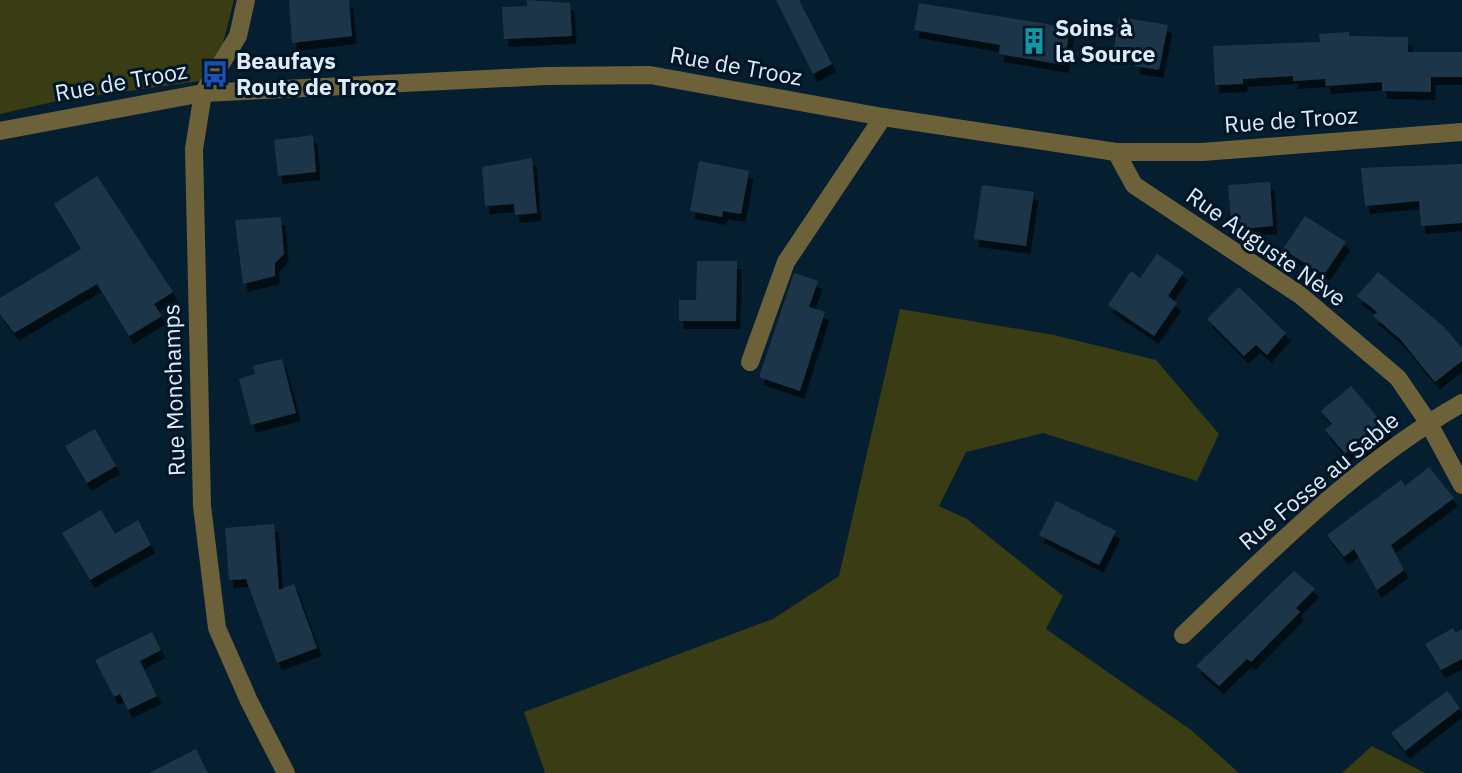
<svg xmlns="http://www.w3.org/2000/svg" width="1462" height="773" font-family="'IBM Plex Sans',sans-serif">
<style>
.green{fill:#3a3d13}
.building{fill:#1c3649;filter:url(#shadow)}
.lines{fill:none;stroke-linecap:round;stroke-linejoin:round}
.minor{stroke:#6d613a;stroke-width:18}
.tertiary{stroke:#6d613a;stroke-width:18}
.labels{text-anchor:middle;stroke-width:6;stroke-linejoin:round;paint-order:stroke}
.poi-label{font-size:23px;font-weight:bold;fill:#ddecf8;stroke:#001526;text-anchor:start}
.street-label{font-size:23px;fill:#ddecf8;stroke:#001526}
</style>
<defs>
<filter id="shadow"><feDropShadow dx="4.5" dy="8" stdDeviation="0" flood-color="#0009"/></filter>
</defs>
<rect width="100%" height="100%" fill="#051f30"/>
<g class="green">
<polygon points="0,0 234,0 214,79 57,101 0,114"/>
<polygon points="900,309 1054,335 1156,360 1219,434 1197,481 1043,433 966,452 939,506 967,519 1063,596 1046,629 1191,730 1239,773 545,773 524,712 773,619 839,576"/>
<polygon points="1372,746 1425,773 1342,773"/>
</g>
<g class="building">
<polygon points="289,0 349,0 352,36 292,43"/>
<polygon points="527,0 570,3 572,36 504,39 502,7 527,6"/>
<polygon points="776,0 799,0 832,64 813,74"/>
<polygon points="919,3 1070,28 1064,65 999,54 1000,45 914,30"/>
<polygon points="1119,17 1168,25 1159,70 1135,66 1136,58 1113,54"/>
<polygon points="1349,32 1349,36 1408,37 1408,52 1462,52 1462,77 1431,77 1431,92 1382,91 1382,82 1326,86 1325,79 1293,81 1293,76 1243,79 1243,84 1215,85 1213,46 1320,42 1319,34"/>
<polygon points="313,135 316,172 278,176 274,140"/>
<polygon points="532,158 537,213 515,215 514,204 485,206 482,167"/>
<polygon points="699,161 749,171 741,214 723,211 722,217 690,211"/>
<polygon points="1462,164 1462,223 1421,226 1419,201 1365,206 1361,168"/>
<polygon points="97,176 173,292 154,304 162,316 129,336 97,284 14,333 0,314 0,298 81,249 54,204"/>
<polygon points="1270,182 1273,226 1232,230 1228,185"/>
<polygon points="982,185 1034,192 1026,246 974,239"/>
<polygon points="1305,216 1346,242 1326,272 1318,272 1283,249"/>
<polygon points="281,217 284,254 275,263 275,276 243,284 235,220"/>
<polygon points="1157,254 1184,272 1168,296 1177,303 1154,336 1108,305 1131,271 1140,278"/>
<polygon points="697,261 737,261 736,321 679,321 679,300 696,300"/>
<polygon points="1378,272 1444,327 1462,348 1462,361 1435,382 1400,339 1373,316 1377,312 1357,296"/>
<polygon points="794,273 818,281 809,307 825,312 800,391 759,377"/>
<polygon points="1239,287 1286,333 1267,355 1256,345 1244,356 1207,319"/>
<polygon points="282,359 296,413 251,425 239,379 255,374 253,366"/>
<polygon points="1351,386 1389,431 1364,453 1357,445 1345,454 1325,430 1332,424 1321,411"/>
<polygon points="95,429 116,466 87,483 65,446"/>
<polygon points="1429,467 1454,498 1391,545 1404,570 1377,590 1354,549 1344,557 1327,535 1401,480 1405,486"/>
<polygon points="1056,501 1116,531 1099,565 1039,535"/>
<polygon points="101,510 115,534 138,520 151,545 90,580 62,533"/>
<polygon points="274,524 279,590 294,584 317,648 277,663 246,579 229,580 225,528"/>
<polygon points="1294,571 1315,589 1296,608 1300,612 1251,662 1247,659 1219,686 1196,666"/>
<polygon points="1453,628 1456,633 1462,629 1462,659 1441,670 1425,644"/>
<polygon points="152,632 161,650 140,661 157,696 128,710 120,694 114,697 95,660"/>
<polygon points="1447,691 1460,708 1405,751 1391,733"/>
<polygon points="196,749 208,773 149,773"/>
</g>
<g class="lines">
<g class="minor">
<polyline points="246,0 238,36 203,93 194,149 202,506 217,628 249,701 286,773"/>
<polyline points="203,93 547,76 650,75 883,117 1116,152 1202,152 1462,132"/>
<polyline points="1116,152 1134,185 1300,295 1398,378 1428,422 1462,485"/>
<polyline points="750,362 786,262 883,117"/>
<path d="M1183,635C1270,552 1357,463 1462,403"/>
</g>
<polyline class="tertiary" points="0,131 203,93"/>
</g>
<defs>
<symbol id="building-bare" viewBox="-9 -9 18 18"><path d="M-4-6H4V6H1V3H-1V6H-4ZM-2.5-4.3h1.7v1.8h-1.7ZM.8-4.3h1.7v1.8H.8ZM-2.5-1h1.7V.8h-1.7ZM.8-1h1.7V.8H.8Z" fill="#0f9aa8" stroke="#001526" stroke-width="2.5" paint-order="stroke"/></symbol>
<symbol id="bus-bare" viewBox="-9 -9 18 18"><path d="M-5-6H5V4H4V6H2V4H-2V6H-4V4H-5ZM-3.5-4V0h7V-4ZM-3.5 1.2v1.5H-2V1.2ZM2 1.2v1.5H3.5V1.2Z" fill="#1a4fb4" stroke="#001526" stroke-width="2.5" paint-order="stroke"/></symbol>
</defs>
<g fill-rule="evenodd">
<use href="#building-bare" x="1015" y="22" width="38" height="38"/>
<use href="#bus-bare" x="196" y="55" width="38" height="38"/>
</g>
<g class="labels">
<g class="poi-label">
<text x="1055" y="36">Soins à<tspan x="1055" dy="26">la Source</tspan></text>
<text x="236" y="69">Beaufays<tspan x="236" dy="26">Route de Trooz</tspan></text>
</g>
<g class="street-label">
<text transform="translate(736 66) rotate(10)" y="8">Rue de Trooz</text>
<text transform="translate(121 82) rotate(-10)" y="8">Rue de Trooz</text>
<text transform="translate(1291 120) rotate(-4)" y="8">Rue de Trooz</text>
<text transform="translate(1266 247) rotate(35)" y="8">Rue Auguste Nève</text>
<text transform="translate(174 390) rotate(-92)" y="8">Rue Monchamps</text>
<text transform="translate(1319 481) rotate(-40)" y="8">Rue Fosse au Sable</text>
</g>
</g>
</svg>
